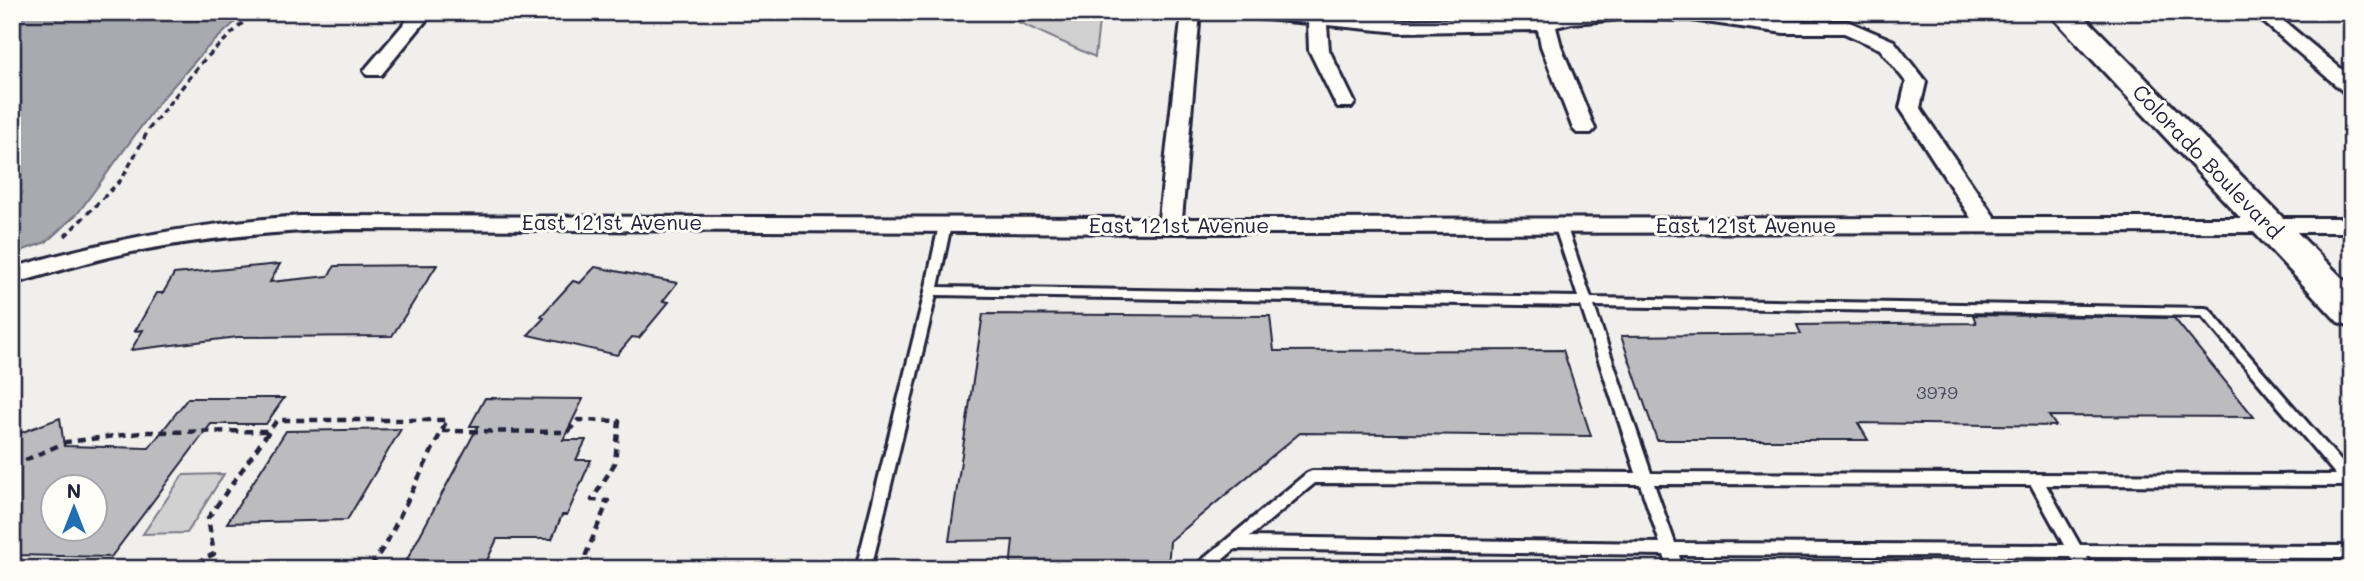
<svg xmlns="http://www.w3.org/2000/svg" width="2364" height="581" font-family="Mali,sans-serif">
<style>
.green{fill:#d2d1d1;stroke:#7a7a86;stroke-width:2}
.water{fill:#a9a9b0;stroke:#737381;stroke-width:2}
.building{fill:#bcbcc0;stroke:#22223b;stroke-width:2;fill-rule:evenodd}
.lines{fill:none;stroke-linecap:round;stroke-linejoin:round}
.service-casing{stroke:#22223b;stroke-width:6}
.minor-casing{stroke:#22223b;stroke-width:6}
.primary-casing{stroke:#22223b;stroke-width:6}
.path-far1{stroke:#22223b;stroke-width:3.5;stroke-dasharray:6 4.5;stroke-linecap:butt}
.path{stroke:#22223b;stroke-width:4.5;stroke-dasharray:8 6;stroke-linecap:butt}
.service{fill:#fdfcf7;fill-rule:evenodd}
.minor{fill:#fdfcf7;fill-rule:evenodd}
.primary{fill:#fdfcf7;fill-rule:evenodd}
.labels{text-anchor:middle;stroke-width:6;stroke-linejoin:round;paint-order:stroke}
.number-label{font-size:18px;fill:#48485c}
.street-label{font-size:21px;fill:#22223b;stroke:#fdfcf7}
</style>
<rect width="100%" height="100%" fill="#f0efec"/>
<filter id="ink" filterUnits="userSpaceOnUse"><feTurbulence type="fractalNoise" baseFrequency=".0143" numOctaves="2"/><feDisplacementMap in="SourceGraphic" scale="14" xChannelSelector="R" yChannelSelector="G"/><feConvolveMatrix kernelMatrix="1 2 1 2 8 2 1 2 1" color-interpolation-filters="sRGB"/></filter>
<g filter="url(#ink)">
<g class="green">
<polygon points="996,12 1100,12 1095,57"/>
<polygon points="224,474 187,533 143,534 183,475"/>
</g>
<polygon class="water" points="12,12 246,12 205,50 160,101 78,213 46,242 12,254"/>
<g class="building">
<polygon points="280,264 270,282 328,276 335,266 437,265 392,336 238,337 131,350 143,330 135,331 157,293 163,293 174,274"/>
<polygon points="595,267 677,283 663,301 669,302 639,338 632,337 617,355 528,335 544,318 541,316 573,281 580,283"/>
<polygon points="983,314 1270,316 1274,351 1563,350 1591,436 1300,433 1170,541 1168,569 1010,569 1013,540 949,541"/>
<polygon points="1973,315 2174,318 2254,417 2049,416 2056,426 1858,423 1868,440 1657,440 1621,336 1801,334 1797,325 1976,323"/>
<path d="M188,398H284L266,424H211L111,557L12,555V436L60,418L64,446L149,448ZM52,486H94V528H52Z"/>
<polygon points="485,398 583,399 563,440 586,440 576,460 591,460 567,515 562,515 552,539 497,539 483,569 402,569 478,426 470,426"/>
<polygon points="401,429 347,520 227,523 286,431"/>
</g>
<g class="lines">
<defs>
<path id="service" d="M945,221L951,225L938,287L1578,297L1554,225L1560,221L1566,225L1591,298L2205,308L2209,309L2352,474V486L2046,485L2080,545L2352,546V558L2087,557L2093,569H2078L2071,557L1679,555L1683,569H1668L1664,555L1235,549L1212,569H1194L1196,565L1307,473L1312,471L1636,473L1581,306L936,295L871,569H856L924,296L939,225ZM1594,306L2202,316L2336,475L1651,473ZM1315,483L1640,484L1660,543L1250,537ZM1654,484L2031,485L2064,545L1675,543Z"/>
<g id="minor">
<polygon points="414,12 433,12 381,75 367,75 364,71 367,67"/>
<path d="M1182,12H1200L1182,219L1971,218L1900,108L1906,82L1880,49L1844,33H1784L1691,20L1624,19L1572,23L1556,27L1561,46L1595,129L1591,133H1577L1573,129L1541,46L1538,30L1399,32L1327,25L1329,50L1355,103L1352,107H1338L1335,103L1309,50L1308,23L1253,18L1244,12H1321L1399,20L1545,18L1567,12H1719L1784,21H1847L1894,41L1926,82L1920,108L1995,218H2352V232L1170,233L342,229C272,232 201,238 132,252C92,260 52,273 12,284V268C107,239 202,223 300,216L1159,218Z"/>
<polygon points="2252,12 2273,12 2352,78 2352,95 2345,93"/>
</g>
<polygon id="primary" points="2048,12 2080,12 2352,288 2352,326 2338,322"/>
</defs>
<use href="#service" class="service-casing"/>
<use href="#minor" class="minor-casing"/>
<use href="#primary" class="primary-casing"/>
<polyline class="path-far1" points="65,236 122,179 149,129 202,62 254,12"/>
<g class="path">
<polyline points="442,431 568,432 578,420 619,421 615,463 592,500 608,501 580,569"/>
<polyline points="12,466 66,442 148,432 269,431"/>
<polyline points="183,569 214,554 208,518 277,420 447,420 387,542 369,569"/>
</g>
<use href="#service" class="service"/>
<use href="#minor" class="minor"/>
<use href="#primary" class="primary"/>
</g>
</g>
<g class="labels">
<g class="number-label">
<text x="1937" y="399">3979</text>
</g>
<g class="street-label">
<text transform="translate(2207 162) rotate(46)" y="7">Colorado Boulevard</text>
<text x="612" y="230">East 121st Avenue</text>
<text x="1179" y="233">East 121st Avenue</text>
<text x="1746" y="233">East 121st Avenue</text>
</g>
</g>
<rect width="2364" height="581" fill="none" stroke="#fdfcf7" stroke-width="42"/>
<rect x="21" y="21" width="2322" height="539" fill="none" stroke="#22223b" stroke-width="2.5" filter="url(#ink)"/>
<g transform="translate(74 508)"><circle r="33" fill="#fdfcf7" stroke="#a5a5ac" stroke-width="2"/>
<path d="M0-5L12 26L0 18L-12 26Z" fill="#1f6fb2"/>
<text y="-10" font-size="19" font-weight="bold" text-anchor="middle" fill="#22223b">N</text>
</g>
</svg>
